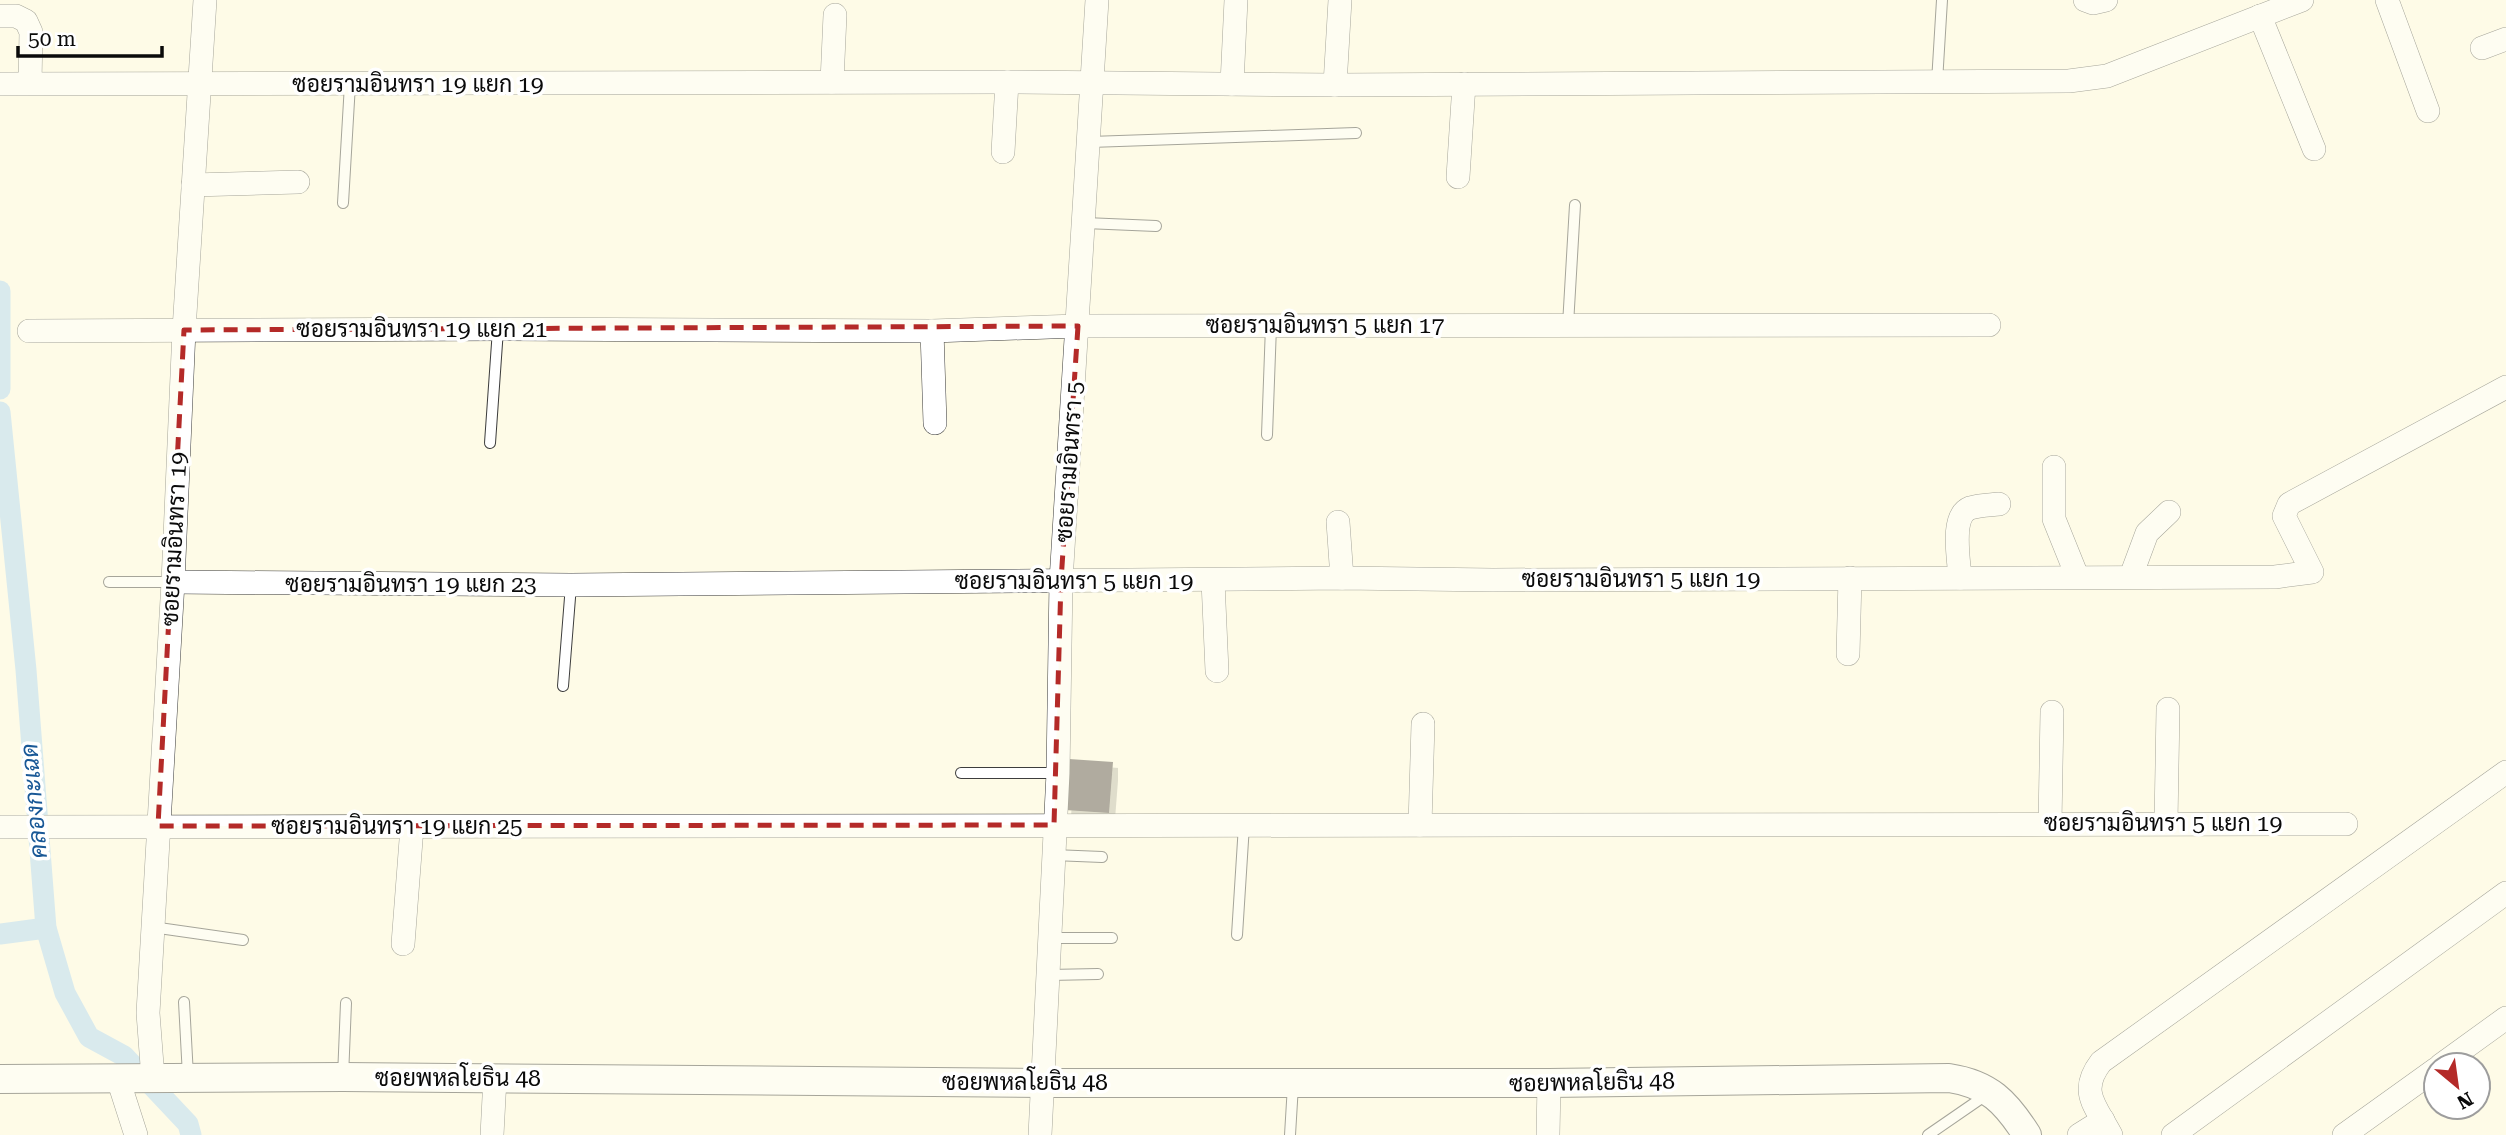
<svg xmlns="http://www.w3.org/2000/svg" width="2506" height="1135" font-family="'Roboto Serif',Sarabun,serif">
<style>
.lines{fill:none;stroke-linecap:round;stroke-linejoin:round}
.canal{stroke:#aed5f4;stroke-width:21}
.building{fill:#524c47;filter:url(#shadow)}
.service-casing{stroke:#3d3d3d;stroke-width:12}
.minor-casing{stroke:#3d3d3d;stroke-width:24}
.tertiary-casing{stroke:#3d3d3d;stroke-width:30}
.service{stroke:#fff;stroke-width:10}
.minor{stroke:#fff;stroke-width:23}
.tertiary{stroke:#fff;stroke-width:28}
.marked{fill:none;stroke:#b42a28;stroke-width:5;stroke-dasharray:14 9;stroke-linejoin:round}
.labels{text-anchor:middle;stroke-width:7;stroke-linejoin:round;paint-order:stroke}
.street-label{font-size:23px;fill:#0a0a0a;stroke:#fff}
.water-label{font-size:24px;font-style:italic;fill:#195896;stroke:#fff}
</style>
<defs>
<filter id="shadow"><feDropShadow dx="6" dy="6" stdDeviation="0" flood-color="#0004"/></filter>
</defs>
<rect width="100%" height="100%" fill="#fefbe7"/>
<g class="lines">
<g class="canal">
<polyline points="0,291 0,389"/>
<polyline points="0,412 26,670 46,928 65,993 89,1037 124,1056 188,1124 191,1135"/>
<polyline points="0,934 46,928"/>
</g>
</g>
<polygon class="building" points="1069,759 1113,762 1109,813 1065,810"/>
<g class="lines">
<defs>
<g id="service">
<polyline points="1937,82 1942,0"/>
<polyline points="1090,142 1356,133"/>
<polyline points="343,203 350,84"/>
<polyline points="1085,223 1156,226"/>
<polyline points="1568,325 1575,205"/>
<polyline points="1267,435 1271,326"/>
<polyline points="490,443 498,329"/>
<polyline points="109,582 173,582"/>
<polyline points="563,686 571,585"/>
<polyline points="961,773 1058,773"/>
<polyline points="1053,855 1102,857"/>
<polyline points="152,927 243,940"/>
<polyline points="1237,935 1244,825"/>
<polyline points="1051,938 1112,938"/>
<polyline points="1049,975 1098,974"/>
<polyline points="184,1002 188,1076"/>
<polyline points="343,1077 346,1003"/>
<polyline points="1290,1135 1293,1085"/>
<polyline points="1928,1135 1989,1093"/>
</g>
<g id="minor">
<polyline points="2085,0 2093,3 2106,0"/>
<polyline points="2387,0 2428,111"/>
<polyline points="0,16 16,16 26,21 31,32 30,83"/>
<polyline points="2260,16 2314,149"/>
<polyline points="2482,48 2506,39"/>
<polyline points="832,82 835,15"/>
<polyline points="0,84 1007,82 1335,85 2069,81 2107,76 2302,0"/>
<polyline points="1232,84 1236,0"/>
<polyline points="1335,85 1340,0"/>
<polyline points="1003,152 1007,82"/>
<polyline points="1458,177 1464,84"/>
<polyline points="193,185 298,182"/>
<polyline points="29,331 498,329 932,331 1078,326 1989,325"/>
<polyline points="932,331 935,423"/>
<polyline points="2054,467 2054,519 2077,576"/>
<polyline points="1338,522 1342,578"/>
<polyline points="2131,576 2147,533 2169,512"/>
<path d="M1960,578C1959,559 1950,516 1970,508C1979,505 1990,505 1999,504"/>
<polyline points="1213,581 1217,671"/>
<polyline points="173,582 571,585 1342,578 1493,580 2275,577 2312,572 2284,516 2289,504 2506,387"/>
<polyline points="1848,654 1850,578"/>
<polyline points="2166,822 2168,709"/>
<polyline points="2050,823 2052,712"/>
<polyline points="1420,825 1423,724"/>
<polyline points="0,827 2346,824"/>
<polyline points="403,944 412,827"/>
<polyline points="2441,1065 2506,1018"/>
<polyline points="153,1078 148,1013 173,582 184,330 205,0"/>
<polyline points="118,1079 136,1135"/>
<polyline points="492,1135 495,1078"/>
<polyline points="1040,1135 1058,773 1061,581 1097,0"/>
<polyline points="1548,1135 1549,1083"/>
<polyline points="2079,1135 2103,1120"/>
<path d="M2111,1135C2096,1106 2078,1092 2101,1062L2506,772"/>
<polyline points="2173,1135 2506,893"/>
<polyline points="2344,1135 2436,1069"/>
</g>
<path id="tertiary" d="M0,1079L343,1077L1044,1083H1549L1949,1078C1989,1084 2006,1102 2027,1135"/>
</defs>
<use href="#service" class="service-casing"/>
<use href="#minor" class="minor-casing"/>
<use href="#tertiary" class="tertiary-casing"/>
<use href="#service" class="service"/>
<use href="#minor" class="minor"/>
<use href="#tertiary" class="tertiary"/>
</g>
<path d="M0 0H2506V1135H0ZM1078,326L1061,581L1054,825L158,826L184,330Z" fill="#fefbe7" fill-opacity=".55" fill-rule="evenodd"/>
<path class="marked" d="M1078,326L1061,581L1054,825L158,826L184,330Z"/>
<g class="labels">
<g class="street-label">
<text x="418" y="92">ซอยรามอินทรา 19 แยก 19</text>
<text x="1325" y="333">ซอยรามอินทรา 5 แยก 17</text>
<text x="422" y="337">ซอยรามอินทรา 19 แยก 21</text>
<text transform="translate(1069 462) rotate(-86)" y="8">ซอยรามอินทรา 5</text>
<text transform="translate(174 539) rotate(-87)" y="8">ซอยรามอินทรา 19</text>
<text x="1641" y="587">ซอยรามอินทรา 5 แยก 19</text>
<text x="1074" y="589">ซอยรามอินทรา 5 แยก 19</text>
<text x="411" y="592">ซอยรามอินทรา 19 แยก 23</text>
<text x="2163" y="831">ซอยรามอินทรา 5 แยก 19</text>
<text x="397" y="834">ซอยรามอินทรา 19 แยก 25</text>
<text x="458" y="1086">ซอยพหลโยธิน 48</text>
<text x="1025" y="1090">ซอยพหลโยธิน 48</text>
<text transform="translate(1592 1082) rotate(-1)" y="8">ซอยพหลโยธิน 48</text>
</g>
<g class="water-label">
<text transform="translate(34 801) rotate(-95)" y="8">คลองกะเฉด</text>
</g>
</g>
<g transform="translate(2457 1086) rotate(151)"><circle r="33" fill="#ffffff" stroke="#9d9d9d" stroke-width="2"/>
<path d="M0-5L12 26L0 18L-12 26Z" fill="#b42a28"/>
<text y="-10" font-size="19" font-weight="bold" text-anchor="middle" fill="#0a0a0a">N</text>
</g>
<path d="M18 46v10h144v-10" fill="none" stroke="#0a0a0a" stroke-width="3.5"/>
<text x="28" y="46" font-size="21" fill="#0a0a0a" stroke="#ffffff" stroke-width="5" paint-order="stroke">50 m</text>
</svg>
